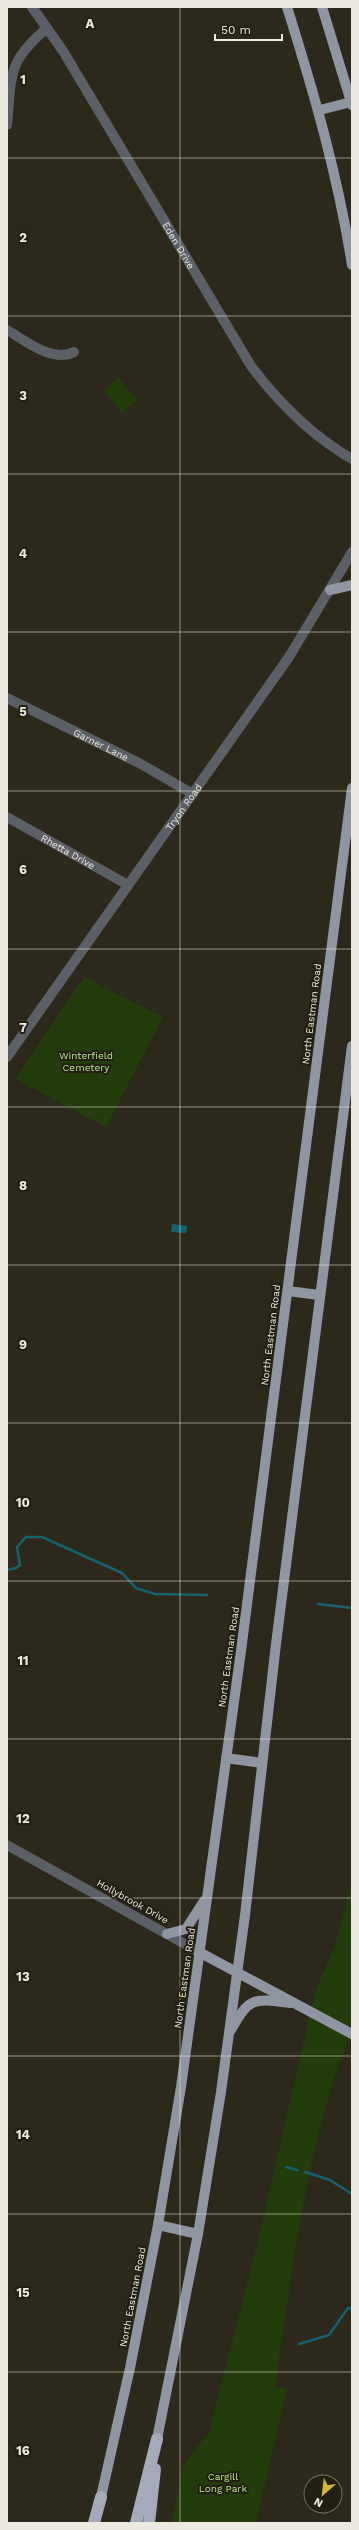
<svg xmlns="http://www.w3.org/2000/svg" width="359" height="2530" font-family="'Work Sans',sans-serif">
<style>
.green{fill:#233c0b}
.water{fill:#15616d}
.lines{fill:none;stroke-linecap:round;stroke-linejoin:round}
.stream{stroke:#15616d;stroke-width:2.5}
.minor{stroke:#5c5f65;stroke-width:10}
.major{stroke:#9095a2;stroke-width:10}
.highway{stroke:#a5aaba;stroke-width:12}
.grid{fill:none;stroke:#ebe9e0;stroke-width:1;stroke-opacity:0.55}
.labels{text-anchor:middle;stroke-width:4;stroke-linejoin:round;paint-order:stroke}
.street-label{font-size:10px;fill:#ebe9e0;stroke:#221e11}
.park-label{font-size:10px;fill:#b7e693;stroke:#221e11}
.grid-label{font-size:13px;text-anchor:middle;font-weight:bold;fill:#ebe9e0;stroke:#221e11;stroke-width:4;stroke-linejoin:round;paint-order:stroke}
</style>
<rect width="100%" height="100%" fill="#2c281b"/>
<g class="green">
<polygon points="119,378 137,400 122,413 104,390"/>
<polygon points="84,977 163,1017 106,1127 15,1079"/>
<path d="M352,1881V2031C306,2141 293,2269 275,2386L287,2389L256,2523H172L183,2465L209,2432L257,2245L315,1992L335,1945Z"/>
</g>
<polygon class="water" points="172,1224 187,1226 186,1233 171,1232"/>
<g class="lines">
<g class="stream">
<polyline points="7,1570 16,1568 20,1565 17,1547 26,1537 42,1537 122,1573 136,1588 155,1594 207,1595"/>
<polyline points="318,1604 352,1608"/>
<polyline points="286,2167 297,2170"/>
<polyline points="305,2172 330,2180 352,2194"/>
<polyline points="299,2344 329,2335 348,2308 351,2308 352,2311"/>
</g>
<g class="minor">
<path id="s1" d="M32,7L63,51L251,366C279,403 312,436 352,459"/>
<path d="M7,125C12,75 6,63 47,28"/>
<path d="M7,330C26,341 52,363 74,352"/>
<path id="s2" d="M7,698L139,763L193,794"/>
<path id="s3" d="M7,817L128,885"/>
<path id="s4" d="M7,1057L289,657L352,552"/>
<polyline points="7,1845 199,1952"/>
</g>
<g class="major">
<path d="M287,7C314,93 338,176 352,265"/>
<polyline points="322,7 352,105"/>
<polyline points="320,110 351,102"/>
<polyline points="330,590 352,585"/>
<polyline points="288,1291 319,1295"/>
<polyline points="226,1758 262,1763"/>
<polyline points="167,1934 186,1929 204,1901"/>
<polyline points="199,1952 352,2034"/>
<path d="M231,2030C249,1997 254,1998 290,2003"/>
<polyline points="158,2225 198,2234"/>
<polyline points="157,2439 198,2234 221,2092 245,1915 276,1644 352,1046"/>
<polyline points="101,2497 130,2368 158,2225 181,2087 241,1651 352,788"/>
</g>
<g class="highway">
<polyline points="94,2523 101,2497"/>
<polyline points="136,2523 157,2439"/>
<polyline points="149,2523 155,2469"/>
</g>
</g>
<path class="grid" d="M180,7V2523M7,158H352M7,316H352M7,474H352M7,632H352M7,791H352M7,949H352M7,1107H352M7,1265H352M7,1423H352M7,1581H352M7,1739H352M7,1898H352M7,2056H352M7,2214H352M7,2372H352"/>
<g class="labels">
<g class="street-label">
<text dy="4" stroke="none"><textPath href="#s1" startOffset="280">Eden Drive</textPath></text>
<text dy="4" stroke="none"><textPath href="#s2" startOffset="105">Garner Lane</textPath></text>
<text dy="4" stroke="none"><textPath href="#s4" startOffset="306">Tryon Road</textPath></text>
<text dy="4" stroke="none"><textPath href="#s3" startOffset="70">Rhetta Drive</textPath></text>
<text transform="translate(311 1014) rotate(-83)" y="4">North Eastman Road</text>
<text transform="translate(270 1335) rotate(-83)" y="4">North Eastman Road</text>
<text transform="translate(228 1657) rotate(-82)" y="4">North Eastman Road</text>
<text transform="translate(133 1901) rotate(29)" y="4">Hollybrook Drive</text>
<text transform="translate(184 1978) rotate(-82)" y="4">North Eastman Road</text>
<text transform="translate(132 2297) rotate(-79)" y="4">North Eastman Road</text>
</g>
<g class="park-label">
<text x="86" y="1059">Winterfield<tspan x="86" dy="12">Cemetery</tspan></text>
<text x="223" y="2480">Cargill<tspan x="223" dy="12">Long Park</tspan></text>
</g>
</g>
<g class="grid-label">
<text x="90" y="28">A</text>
<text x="23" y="84">1</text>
<text x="23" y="242">2</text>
<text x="23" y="400">3</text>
<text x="23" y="558">4</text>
<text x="23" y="716">5</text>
<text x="23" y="874">6</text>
<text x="23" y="1032">7</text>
<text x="23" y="1190">8</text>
<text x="23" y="1349">9</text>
<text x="23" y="1507">10</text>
<text x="23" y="1665">11</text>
<text x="23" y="1823">12</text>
<text x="23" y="1981">13</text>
<text x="23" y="2139">14</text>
<text x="23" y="2297">15</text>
<text x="23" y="2455">16</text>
</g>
<rect width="359" height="2530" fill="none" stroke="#ebe9e0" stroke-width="16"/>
<g transform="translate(323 2494) rotate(208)"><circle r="19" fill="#221e11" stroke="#726f64"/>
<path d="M0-3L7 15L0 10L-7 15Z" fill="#d3b635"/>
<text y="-6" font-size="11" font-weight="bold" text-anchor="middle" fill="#ebe9e0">N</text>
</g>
<path d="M215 34v6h67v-6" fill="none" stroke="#ebe9e0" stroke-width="2"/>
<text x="221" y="34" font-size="12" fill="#ebe9e0" stroke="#221e11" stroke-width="3" paint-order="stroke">50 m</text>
</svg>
